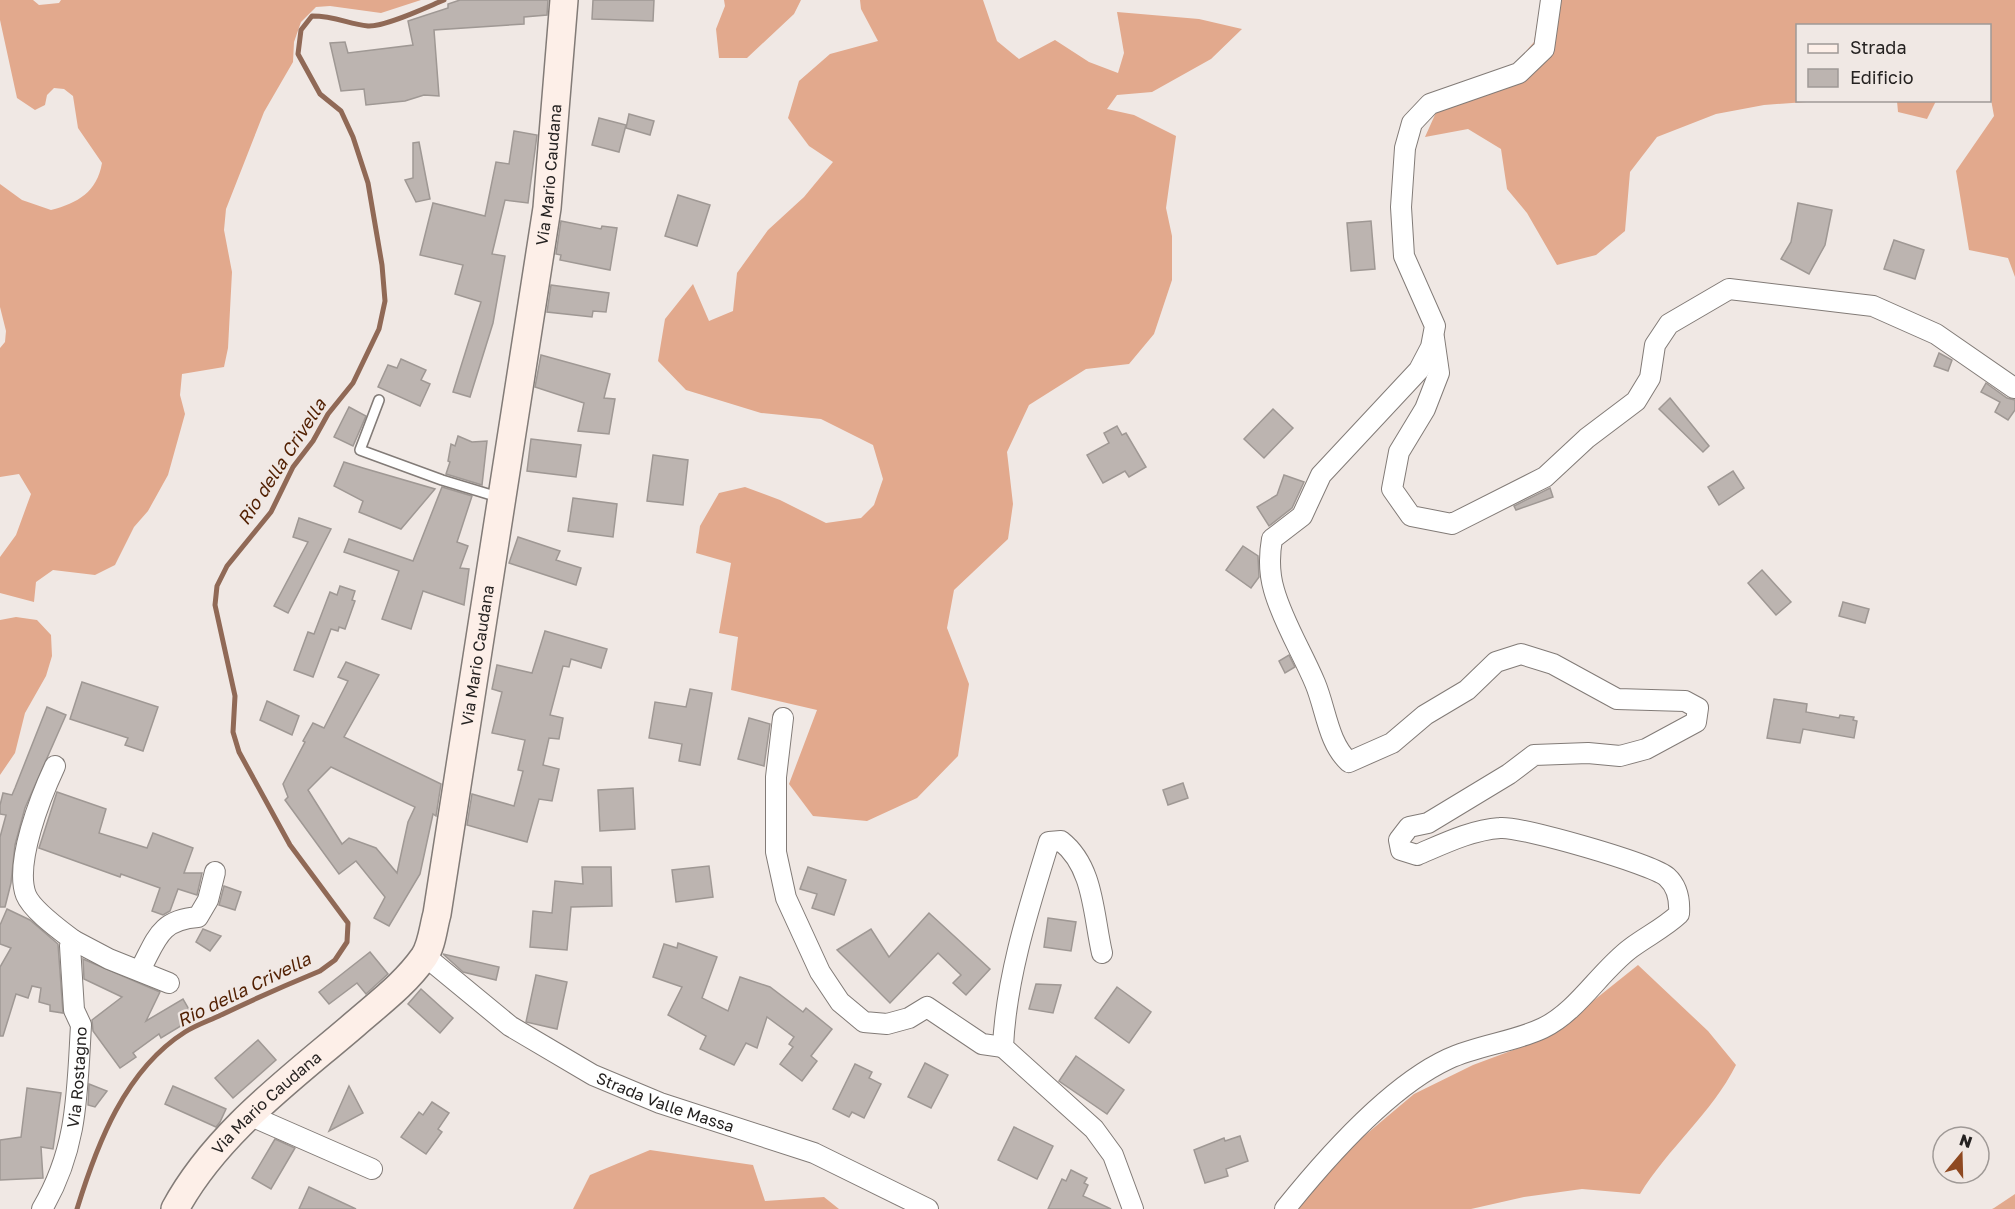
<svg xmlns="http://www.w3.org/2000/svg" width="2015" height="1209" font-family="'Golos Text',sans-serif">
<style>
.forest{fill:#e2a98d}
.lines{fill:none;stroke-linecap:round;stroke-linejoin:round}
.stream{stroke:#906956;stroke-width:5}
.building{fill:#bcb4b0;stroke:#9f9894;stroke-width:1.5;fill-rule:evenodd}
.lane-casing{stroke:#827b77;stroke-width:12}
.street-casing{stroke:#827b77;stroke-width:22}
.secondary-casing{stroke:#827b77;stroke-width:30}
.lane{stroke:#fff;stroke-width:9}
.street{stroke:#fff;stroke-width:20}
.secondary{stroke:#fdefe8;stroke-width:27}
.labels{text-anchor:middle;stroke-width:4.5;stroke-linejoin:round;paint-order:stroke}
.street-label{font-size:16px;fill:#252221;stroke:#f0e8e4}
.water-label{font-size:18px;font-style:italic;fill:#511f00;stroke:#f0e8e4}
</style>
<rect width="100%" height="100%" fill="#f0e8e4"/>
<g class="forest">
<path d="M0,0H33L39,5L59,3L61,0H421L381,13L330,6L316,7L301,22L294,42L293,62L264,112L226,209L224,230L232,272L228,348L224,367L182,374L180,395L185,414L168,475L148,511L134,527L115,565L95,575L53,570L36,582L34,602L0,593V557L16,535L31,494L19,474L0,477V348L5,342L6,331L0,307V184L22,200L51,210C78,203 97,192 102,163L78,128L73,96L64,89L54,88L47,95L45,105L35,110L17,98L0,20Z"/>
<polygon points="724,0 801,0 794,14 747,58 719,58 716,29 725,6"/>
<polygon points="860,0 983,0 997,41 1019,59 1055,40 1089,62 1118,73 1124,53 1117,12 1199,19 1242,29 1211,59 1152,92 1117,95 1107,109 1134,115 1176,136 1166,208 1172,236 1172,280 1154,334 1129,364 1086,369 1029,405 1007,452 1013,504 1008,539 954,590 947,628 969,684 958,756 917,798 867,821 813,816 789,784 817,710 731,690 738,637 719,633 731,563 696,553 700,526 719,493 745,487 780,500 826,523 861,518 874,505 883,479 873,445 821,419 761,413 686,390 658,361 665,319 693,284 709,321 733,311 737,273 768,230 804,197 833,162 809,146 788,118 799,81 830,54 878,41 861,9"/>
<polygon points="1541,0 2015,0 2015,277 2008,258 1969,250 1956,171 1994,116 1990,94 1990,26 1798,26 1798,100 1820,101 1764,105 1716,114 1657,137 1630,172 1625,231 1596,255 1557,265 1527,213 1507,189 1501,149 1468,129 1425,137 1438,108 1478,81 1515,64 1534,42"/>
<polygon points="1897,101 1897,100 1936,101 1927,119 1898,112"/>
<polygon points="16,617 37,620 51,635 52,656 46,676 25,713 15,753 0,775 0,620"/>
<path d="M1638,965L1708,1031L1736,1065C1712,1113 1668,1148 1640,1194L1582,1189L1524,1197L1471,1209H1290L1306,1185L1414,1094L1473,1065L1548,1037Z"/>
<polygon points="650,1150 753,1165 765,1201 824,1197 839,1209 573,1209 590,1175"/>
<polygon points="2015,1194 2015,1209 1992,1209 1994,1208"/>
</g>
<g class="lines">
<path class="stream" d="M77,1209C97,1144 125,1070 185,1032C196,1025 208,1021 219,1016C252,1000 286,985 320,971L335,960L347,942L348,923L290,845L239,752L233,732L235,696L215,605L217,586L227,566L271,512L293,467L313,441L328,414L353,383L379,329L385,301L382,265L368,183L353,137L341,111L320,94L298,54L301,30L312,16C336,16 348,24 368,26C385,27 427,7 444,0"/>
</g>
<g class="building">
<polygon points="460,0 548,0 547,15 524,17 524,24 434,30 439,96 424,95 405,101 366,105 364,89 341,91 330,43 345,42 348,53 413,45 408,21 448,8 448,4"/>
<polygon points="593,0 654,0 653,21 592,19"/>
<polygon points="629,114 654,121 650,135 626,128"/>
<polygon points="599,118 626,125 619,152 592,145"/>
<polygon points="514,131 537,135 528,203 505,200 492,254 505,256 493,323 470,397 453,392 481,302 455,294 463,265 420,255 433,203 485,216 496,162 509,164"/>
<polygon points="419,142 430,199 416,202 405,180 413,178 413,143"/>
<polygon points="678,195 710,205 697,246 665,236"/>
<polygon points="1798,203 1832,210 1825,245 1809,274 1781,259 1791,242"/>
<polygon points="561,221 601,229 602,226 617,228 610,270 560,260 561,255 556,254"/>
<polygon points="1371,221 1375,269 1351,271 1347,223"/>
<polygon points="1894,240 1924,250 1915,279 1884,269"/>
<polygon points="551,285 609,293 606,312 593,311 592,317 547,312"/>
<polygon points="1939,353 1952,360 1948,371 1934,366"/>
<polygon points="541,355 610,374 604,398 615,399 609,434 578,431 584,403 535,387"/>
<polygon points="401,359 426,370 421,380 430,384 420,406 378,387 388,365 397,368"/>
<polygon points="1986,383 2007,398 2015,400 2015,410 2008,420 1995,412 2000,402 1981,392"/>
<polygon points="1670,398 1709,446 1703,452 1659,409"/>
<polygon points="349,407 366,416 353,446 334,437"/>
<polygon points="1273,409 1293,428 1264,458 1244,439"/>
<polygon points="1117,426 1122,435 1126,433 1146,467 1129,477 1125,471 1103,483 1087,455 1109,443 1104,433"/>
<polygon points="458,436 472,442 487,441 482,485 446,474 450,462 448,461 451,444 455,446"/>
<polygon points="531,439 581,445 576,477 527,471"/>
<polygon points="653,455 688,460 683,505 647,501"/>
<polygon points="344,462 363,468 435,489 401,529 359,512 363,501 334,486"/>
<polygon points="1733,471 1744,488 1719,505 1708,487"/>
<polygon points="1284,475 1304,482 1292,508 1269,526 1257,507 1277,495"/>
<polygon points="442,487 472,496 457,542 468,546 460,568 469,569 464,605 423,591 411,629 382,619 399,571 344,552 349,539 413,561"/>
<polygon points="1550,488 1553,497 1516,510 1514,506"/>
<polygon points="573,498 617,504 613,537 568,531"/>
<polygon points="299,518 331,529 288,613 274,606 308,542 293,537"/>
<polygon points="518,537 560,551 556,560 581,568 576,585 509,563"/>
<polygon points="1243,546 1258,556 1259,577 1251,588 1226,570"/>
<polygon points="1762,570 1791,602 1776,615 1748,583"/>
<polygon points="340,586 355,591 352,600 355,601 345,629 339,627 338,631 331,629 313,677 294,670 308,632 314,634 330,592 337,595"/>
<polygon points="1843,602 1869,609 1865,623 1839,616"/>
<polygon points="545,631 607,649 601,668 571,659 569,667 563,666 550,715 563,718 559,739 549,738 543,765 559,769 552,801 539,799 527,842 467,825 472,794 514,806 523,771 518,770 525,740 492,733 502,692 492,689 497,665 532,673"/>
<polygon points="1289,655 1295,667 1285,673 1279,661"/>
<path d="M346,662L379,675L344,737L441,784L436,816L433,814L420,874L389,926L374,918L385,897L356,861L339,874L285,800L288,797L283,784L305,742L303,741L313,723L324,728L348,681L338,677ZM331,767L415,807L408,822L397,873L376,848L349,838L342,844L308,790Z"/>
<polygon points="82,682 158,707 143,751 125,745 128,738 70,719"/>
<polygon points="690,689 712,693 700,765 679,761 682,744 649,738 655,702 686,707"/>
<polygon points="1774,699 1807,704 1806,712 1839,718 1840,715 1854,717 1853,720 1857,721 1854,738 1803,729 1800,743 1767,738"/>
<polygon points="267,701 299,716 292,735 260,720"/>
<polygon points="47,707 66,715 25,808 15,845 11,883 5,907 0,907 0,837 6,815 0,814 0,805 3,793 12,795 15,788"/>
<polygon points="749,718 770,724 764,766 738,759"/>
<polygon points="1183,783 1188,798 1168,805 1163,790"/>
<polygon points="633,788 635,829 600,831 598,790"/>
<polygon points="57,792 106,809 99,833 147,848 153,833 193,848 184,873 202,873 197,895 178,889 170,911 163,915 152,911 160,888 121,874 120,877 39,848"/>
<polygon points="709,866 713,897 676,902 672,870"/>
<polygon points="582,867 611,867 612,906 571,907 567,950 530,947 533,911 552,913 555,881 583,884"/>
<polygon points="808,867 846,880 834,915 812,908 817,894 800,889"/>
<polygon points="224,886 241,892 235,910 219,905"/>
<polygon points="7,909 30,920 58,944 63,1013 50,1011 50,1005 39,1002 41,988 32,986 28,998 16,994 3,1036 0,1036 0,967 11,948 0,944 0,925"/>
<polygon points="929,913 990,969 966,995 953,983 961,975 938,953 890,1003 837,950 871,929 889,957"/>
<polygon points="1048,918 1076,922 1071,951 1044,947"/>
<polygon points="203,929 221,936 210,951 196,942"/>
<polygon points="678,943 717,957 702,998 728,1011 740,977 770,987 803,1012 806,1008 832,1029 811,1056 817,1061 802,1081 780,1064 793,1047 789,1044 794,1037 767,1017 757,1048 746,1043 734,1065 700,1049 706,1036 668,1015 682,987 653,977 664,944 677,948"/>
<polygon points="370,952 388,974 366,994 357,983 329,1004 319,992"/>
<polygon points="443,954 499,967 496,980 463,972"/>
<polygon points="83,959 160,992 146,1021 183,999 194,1018 161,1038 159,1034 133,1053 136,1057 120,1068 93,1031 92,1020 122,997 84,979"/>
<polygon points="536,975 567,982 557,1029 526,1022"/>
<polygon points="1036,984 1061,985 1053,1013 1029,1009"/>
<polygon points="1117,987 1151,1012 1129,1043 1095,1018"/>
<polygon points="421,989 453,1018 440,1033 408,1004"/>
<polygon points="258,1040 276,1060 233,1098 215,1078"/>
<polygon points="1076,1056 1124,1090 1107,1114 1059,1081"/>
<polygon points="925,1063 948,1075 931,1108 908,1097"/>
<polygon points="855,1064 872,1072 869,1078 881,1084 864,1118 852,1112 849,1117 833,1109"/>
<polygon points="89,1084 107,1091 95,1107 88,1105"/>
<polygon points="173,1086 226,1109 220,1122 216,1127 165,1104"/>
<polygon points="349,1086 363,1113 329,1131"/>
<polygon points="27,1088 61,1093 53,1149 41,1147 43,1178 0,1180 0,1140 21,1137"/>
<polygon points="432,1102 449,1113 438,1129 442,1132 426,1154 401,1137 419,1112 423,1115"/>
<polygon points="1014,1127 1053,1146 1037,1179 998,1160"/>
<polygon points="1240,1136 1248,1161 1226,1169 1228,1176 1205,1183 1194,1150 1224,1138 1225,1141"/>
<polygon points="275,1139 295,1148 271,1189 252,1178"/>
<polygon points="1071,1170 1087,1178 1084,1183 1088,1185 1083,1196 1111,1209 1048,1209 1062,1179 1066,1181"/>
<polygon points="309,1187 356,1209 299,1209"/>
</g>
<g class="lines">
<defs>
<polyline id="lane" points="379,400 360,450 442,480 498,497"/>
<g id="street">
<polyline points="1434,338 1439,373 1425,409 1399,452 1392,489 1411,516 1452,524 1545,477 1587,438 1636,401 1650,378 1655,345 1669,324 1729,289 1873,306 1936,334 2014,388"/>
<polyline points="783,718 776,777 776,852 786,898 820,972 840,1002 864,1022 887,1024 909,1018 927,1007 982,1044 1003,1047"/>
<polyline points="73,940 109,959 169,983"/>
<path d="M1102,953C1093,914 1094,867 1061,841L1049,842C1029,907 1006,978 1003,1047L1094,1129L1113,1155L1133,1209"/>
<path id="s1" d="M425,956L510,1026L593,1075L660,1103L814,1153L928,1209"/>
<path d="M140,970C157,939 159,920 198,917L208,900L215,872"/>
<polyline points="251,1116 372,1169"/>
<path id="s2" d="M42,1209C78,1148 77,1093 81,1025L74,1010L70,946L73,940C60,930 32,910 26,895C14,863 41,796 55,766"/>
<path d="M1285,1209C1326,1158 1390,1086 1448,1059C1478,1045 1514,1042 1543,1028C1578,1011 1600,971 1631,948C1647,936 1664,928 1679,914C1680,900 1678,887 1667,877C1653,864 1520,826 1500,828C1471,830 1443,844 1417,855L1401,850L1399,840L1409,827L1428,823L1509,774L1534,755L1588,753L1620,756L1646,749L1696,722L1698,708L1685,701L1617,699L1553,664L1521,654L1496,662L1467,690L1425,715L1392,743L1349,762C1328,743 1326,709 1315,683C1302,652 1283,622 1274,590C1269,573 1269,556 1272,539L1302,516L1321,475L1419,370L1431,347L1435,326L1404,256L1401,207L1405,148L1412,123L1430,104L1519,73L1544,49L1551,0"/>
</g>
<g id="secondary">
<path id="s3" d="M175,1209C216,1133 291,1079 355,1024C379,1003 405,984 424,957C432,945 433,928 437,914L547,208L564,0"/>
</g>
</defs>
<use href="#lane" class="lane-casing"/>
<use href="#street" class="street-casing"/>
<use href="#secondary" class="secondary-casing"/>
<use href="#lane" class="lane"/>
<use href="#street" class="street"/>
<use href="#secondary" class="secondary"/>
</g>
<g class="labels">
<g class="street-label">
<text dy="6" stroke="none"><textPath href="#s3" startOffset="1149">Via Mario Caudana</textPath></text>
<text dy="6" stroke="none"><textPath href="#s3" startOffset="663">Via Mario Caudana</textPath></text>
<text dy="6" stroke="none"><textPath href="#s2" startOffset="138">Via Rostagno</textPath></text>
<text dy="6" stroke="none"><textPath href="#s1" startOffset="284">Strada Valle Massa</textPath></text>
<text dy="6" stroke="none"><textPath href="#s3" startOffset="141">Via Mario Caudana</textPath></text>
</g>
<g class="water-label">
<text transform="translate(282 462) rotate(-57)" y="6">Rio della Crivella</text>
<text transform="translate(244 990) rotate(-26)" y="6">Rio della Crivella</text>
</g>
</g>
<rect x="1796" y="24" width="195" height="78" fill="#f0e8e4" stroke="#9f9996" stroke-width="1.5"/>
<rect x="1808" y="44" width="30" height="9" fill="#fdefe8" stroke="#9f9996" stroke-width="1.5"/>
<text x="1850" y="54" font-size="18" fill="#252221">Strada</text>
<rect x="1808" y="69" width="30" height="18" fill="#bcb4b0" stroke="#9f9996" stroke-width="1.5"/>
<text x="1850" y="84" font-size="18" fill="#252221">Edificio</text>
<g transform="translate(1961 1155) rotate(19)"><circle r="28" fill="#f0e8e4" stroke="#9f9996" stroke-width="1.5"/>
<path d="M0-4.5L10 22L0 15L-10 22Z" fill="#8f4921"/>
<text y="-9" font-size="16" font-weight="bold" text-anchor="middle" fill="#252221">N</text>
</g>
</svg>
